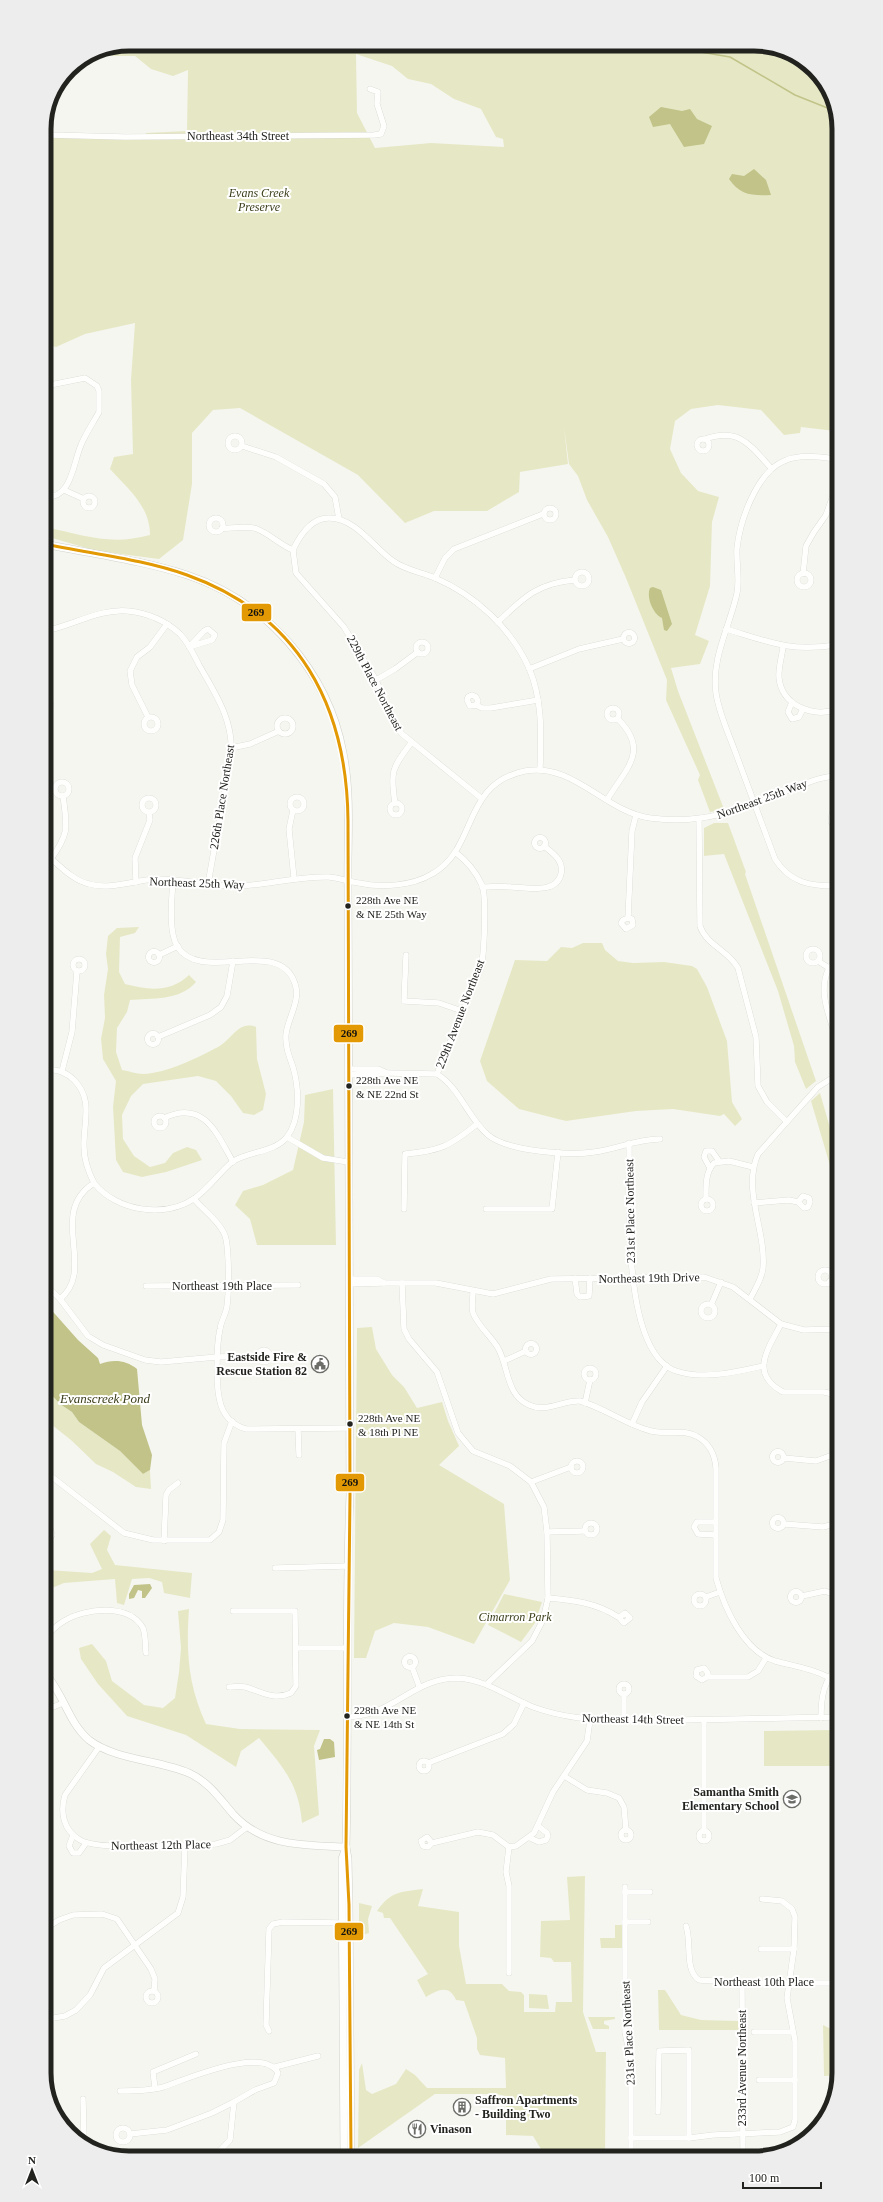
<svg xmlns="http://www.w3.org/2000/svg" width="883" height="2202" font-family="'Times New Roman',serif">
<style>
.green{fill:#e6e8c5;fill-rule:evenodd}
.water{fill:#c1c388}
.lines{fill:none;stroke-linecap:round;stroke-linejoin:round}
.stream{stroke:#c1c388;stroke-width:1.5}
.street-casing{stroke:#d1d1cc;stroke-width:6}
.secondary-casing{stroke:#d1d1cc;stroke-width:8}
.street{stroke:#fefefd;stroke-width:5.5}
.secondary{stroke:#fefefd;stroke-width:7}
.bus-1-casing{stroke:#fff;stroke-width:6}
.bus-1{stroke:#e29903;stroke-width:3}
.bus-dot{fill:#22221e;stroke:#fff;stroke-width:1.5}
.labels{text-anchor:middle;stroke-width:4;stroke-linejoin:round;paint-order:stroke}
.bus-label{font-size:11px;fill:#22221e;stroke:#fff;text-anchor:start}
.street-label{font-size:12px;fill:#22221e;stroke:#fff}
.park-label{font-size:12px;font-style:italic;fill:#3b3d19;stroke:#fff}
.poi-label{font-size:12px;font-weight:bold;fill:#22221e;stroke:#fff;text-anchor:end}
.water-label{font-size:13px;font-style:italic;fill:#3b3c19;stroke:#fff}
.rim{fill:none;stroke:#22221e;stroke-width:5}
.line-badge{stroke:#fff;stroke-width:1.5}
.pale-badge-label{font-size:11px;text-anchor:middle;font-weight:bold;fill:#111}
</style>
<rect width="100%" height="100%" fill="#f6f6f0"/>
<g class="green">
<path d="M129,44H760L806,62L835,102V431L801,427L800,433L784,435L761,410L718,405L691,409L675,421L670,449L681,473L698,491L719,497L712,522L710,586L695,635L709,641L700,664L671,668L678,691L724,809L710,812L698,780L700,775L666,700L667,680L626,578L608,537L587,500L578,476L569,464L564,427L568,464L520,472L519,492L487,511H434L405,523L358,475L240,408L213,410L192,433V484L183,540L159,559L97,551L45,536V527C84,535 110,546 150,535C150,506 128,489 110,469L114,457L133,454L131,380L135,323L85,334L56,347L45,344L44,136H146V133L187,131L188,70L173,76L151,69L135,56H112L106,49ZM356,54L392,66L408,79L431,84L454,99L481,109L496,137L503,139L504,147L431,143L375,148L357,113Z"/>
<polygon points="714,823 728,823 746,872 745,874 816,1081 806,1089 795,1062 794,1046 778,991 724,854 704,856 704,828"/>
<path d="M139,927L135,933L120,937L119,972L125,984C148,990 170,993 189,975L196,982C180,1001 152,998 130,1000L127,1012L117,1028L116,1052L122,1070C129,1071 137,1074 143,1074C167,1073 197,1058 218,1047C232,1040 238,1020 256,1027L257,1059L266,1094L263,1110L254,1115L243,1113L231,1096L216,1081L198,1076L143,1084L131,1096L122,1115L123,1139L134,1156L150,1167L165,1163L173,1153L187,1147L196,1150L202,1160L166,1172L142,1177L123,1172L116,1160L113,1107L116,1081L103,1059L101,1039L105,1018L104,995L108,969L106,954L108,936L117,928Z"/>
<polygon points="583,943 602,943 605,950 618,961 633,963 664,962 692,966 697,969 707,987 727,1041 732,1102 742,1119 735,1126 724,1114 720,1116 673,1109 636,1111 566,1121 519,1109 487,1081 480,1061 515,960 547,961 561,947 572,948"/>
<polygon points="333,1089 336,1245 257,1245 250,1219 235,1205 243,1191 263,1185 293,1170 304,1122 305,1095"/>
<polygon points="820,1093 837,1152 837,1189 811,1101"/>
<polygon points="372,1327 376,1349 392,1375 404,1387 417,1408 442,1402 448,1421 459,1446 439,1465 504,1504 510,1580 474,1644 428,1627 394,1623 375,1631 366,1658 354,1658 357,1328"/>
<polygon points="47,1390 60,1404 72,1412 79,1422 120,1451 143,1474 150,1470 151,1489 136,1487 113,1472 96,1464 71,1440 47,1421"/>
<polygon points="104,1530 111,1536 107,1550 115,1565 192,1573 190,1598 164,1593 162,1582 149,1578 132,1579 124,1605 117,1603 115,1579 64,1583 47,1590 47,1570 92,1573 102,1569 90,1544"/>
<polygon points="504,1594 542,1602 535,1623 521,1642 488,1625"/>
<path d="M189,1609C186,1652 188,1685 206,1724L240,1729L320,1730L314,1746L319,1815L302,1823C299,1784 283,1767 259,1738L241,1751L236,1767L186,1735L127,1716L98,1684L81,1659L79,1648L92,1644L106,1661L112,1681L144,1705L163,1708L175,1698L179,1672L181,1648L178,1611Z"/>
<polygon points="833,1730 834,1766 764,1766 764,1731"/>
<path d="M585,1876L583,2012L596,2052H606L605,2155H541V2149L533,2136L506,2135V2096L496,2094H435L358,2148L359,2070L362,2063L366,2090L372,2094L396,2084L406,2069L415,2075L427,2088H506L505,2058L480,2055L477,2049V2038L464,2001L456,2000C449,1984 438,1990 426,1997L417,1980L428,1974L390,1918H384L383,1913L377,1911C391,1891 400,1892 423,1889L418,1906L459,1912V1946L466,1984H502L509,1991L521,1992L524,1995V2012H555L556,2002H572L571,1962H554L551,1958L540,1957L541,1921L570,1920L567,1877Z"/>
<polygon points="359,1903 372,1906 368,1919 369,1933 359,1936"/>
<polygon points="615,1925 622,1925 623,1948 601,1948 600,1938 615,1938"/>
<polygon points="658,1990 665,1990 681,2015 701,2020 738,2021 739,2030 659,2030"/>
<polygon points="529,1994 547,1995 549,2009 529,2008"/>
<polygon points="588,2017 615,2017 615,2019 604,2021 604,2024 609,2026 609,2029 593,2029"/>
<polygon points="823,2025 839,2033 838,2075 824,2076"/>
</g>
<g class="water">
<polygon points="661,107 682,111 690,109 697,119 712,126 704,144 684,147 670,124 653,127 649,117"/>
<path d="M754,169L766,180L771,195C752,196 740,195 729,179L732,174L744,176Z"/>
<path d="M653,587L661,590L672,624L667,631L664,630L662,618C653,614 646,597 650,588Z"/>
<path d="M47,1305L78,1340L98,1358L100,1364C113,1359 126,1360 137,1369L142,1425L152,1455L150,1470L143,1474L120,1451L79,1422L72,1412L60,1404L47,1390Z"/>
<polygon points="150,1584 152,1588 145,1598 142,1598 142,1591 138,1590 134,1598 129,1599 129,1594 134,1585"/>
<polygon points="324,1739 330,1739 334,1742 335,1757 319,1760 317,1750 320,1749"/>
</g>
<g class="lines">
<polyline class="stream" points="670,44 671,47 730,57 795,95 835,111"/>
<defs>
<g id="street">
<polyline points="44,132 50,135 125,137 374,135 381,134 384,126 377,104 378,92 370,89"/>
<path d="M45,386L85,378L97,386L99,391V412C93,423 86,433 81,445C73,463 72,499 45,497"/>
<circle cx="235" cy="443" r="7"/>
<path d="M705,439C739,427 750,445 771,468"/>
<circle cx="703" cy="445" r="6"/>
<polyline points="242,446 276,457 324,484 335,497 339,519"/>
<path d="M835,459C820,457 799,454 784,461C757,472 740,520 737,548C736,563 740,579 737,593C730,626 711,658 716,693C719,714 729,734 736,754C749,789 762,824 775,859C790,883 810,886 836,886"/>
<polyline points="64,490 84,499"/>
<circle cx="89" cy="502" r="6"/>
<circle cx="550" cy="514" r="6"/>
<circle cx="216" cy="525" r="7"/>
<path d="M222,528C234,529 246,525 257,529C270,534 280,545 293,550L296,573L344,627L376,680L393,722L402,734L481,798"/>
<path d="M293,550C300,535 311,518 329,518C356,518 373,547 393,561C405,570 421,572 435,578C475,595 511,628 529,668C543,701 541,735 540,770"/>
<circle cx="582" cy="579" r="7"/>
<circle cx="804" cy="580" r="7"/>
<polyline points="803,574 806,546 814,532 826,515 835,490"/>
<polyline points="435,578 445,558 454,549 543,514"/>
<path d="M498,622C524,597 538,583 575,580"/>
<polygon points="208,629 215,635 212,640 189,647 204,631"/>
<path d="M726,629C769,642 790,652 836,645"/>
<path d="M45,631C72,626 100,608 128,611C147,613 166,621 180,634C188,642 194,655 199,665C215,693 234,721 231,755L208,884"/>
<circle cx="629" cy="638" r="5.5"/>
<circle cx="422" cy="648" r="6"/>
<path d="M783,647C782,656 778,668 779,678C782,705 811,717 835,710"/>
<polyline points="529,669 579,649 623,639"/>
<polyline points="376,680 395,669 418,652"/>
<polyline points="45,699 50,702 51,706 45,712"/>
<polyline points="792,702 788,712 792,719 799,717 803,709"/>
<polyline points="476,705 478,701 476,697 472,695 468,697 467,700 470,706 476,705 482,708 491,708 538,700"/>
<circle cx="613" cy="714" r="6"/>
<circle cx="151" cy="724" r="7"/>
<polyline points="148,717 132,685 130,671 137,657 150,647 167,624"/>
<circle cx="285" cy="726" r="8"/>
<polyline points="231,748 250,744 279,731"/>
<circle cx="62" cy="789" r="7"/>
<circle cx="297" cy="804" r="7"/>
<circle cx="149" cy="805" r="7"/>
<path d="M607,800C626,768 650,751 618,719"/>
<circle cx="396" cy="809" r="6"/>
<path d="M395,803C390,772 392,768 411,743"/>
<polyline points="293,810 289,829 294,878"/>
<polyline points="836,812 832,814 831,822 836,825"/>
<path d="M699,820L700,926C706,945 729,951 738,968L756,1037L758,1086L767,1102L787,1122"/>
<circle cx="540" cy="843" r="5.5"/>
<path d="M455,852C467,861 476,872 482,885C487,898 484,954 481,968L437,1074C460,1088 468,1118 488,1135C507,1151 569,1156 594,1152C617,1149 637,1139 660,1139"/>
<path d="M46,854C59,865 72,880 89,884C109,890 133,881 154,879C183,878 212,888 242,886C271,884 299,876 329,877C340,878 349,882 359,883C382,888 412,886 432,874C478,849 461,784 525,771C573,762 605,812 650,818C700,825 737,811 782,793C799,786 817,777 836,776"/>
<path d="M51,859C70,832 67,827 63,796"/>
<polyline points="136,882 135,858 150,820 149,813"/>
<path d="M482,887C492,887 501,886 511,887C526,887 556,895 561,874C564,861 554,854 544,846"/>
<polyline points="628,918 632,919 633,925 626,929 621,923 623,920 628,918 632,831 636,815"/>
<circle cx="813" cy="956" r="7"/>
<circle cx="154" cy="957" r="5.5"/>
<polyline points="159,955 178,946"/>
<polyline points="406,955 404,1001 439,1003 462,1011"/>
<circle cx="79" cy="965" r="6"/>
<polyline points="818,961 829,968 836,961"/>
<path d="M829,968C817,992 830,1017 837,1041"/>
<circle cx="153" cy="1039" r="5.5"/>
<polyline points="158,1037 210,1015 221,1007 227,996 233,961"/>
<path d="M46,1069C58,1070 66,1072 74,1080C94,1100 83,1123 84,1147C84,1160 88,1171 94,1183C47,1213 97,1269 60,1299"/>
<polyline points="348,1069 378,1069 387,1073 348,1075"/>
<polyline points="62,1071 72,1032 77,971"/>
<polyline points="387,1073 437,1074"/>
<circle cx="160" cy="1122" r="6"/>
<path d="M164,1118C204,1099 217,1134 233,1162"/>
<polyline points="287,1137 323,1158 348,1162"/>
<path d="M629,1143C630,1192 620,1352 676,1371C704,1380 736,1372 763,1366"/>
<polyline points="710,1168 704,1157 706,1151 712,1151 719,1161"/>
<path d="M94,1183C116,1211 165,1219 195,1198C209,1188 219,1173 232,1162C248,1151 274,1153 287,1137C301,1118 299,1088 293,1067C289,1056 285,1046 286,1034C288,1018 301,1000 295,984C280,935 200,985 177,946C168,930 172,898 173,880"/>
<circle cx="707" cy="1205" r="6"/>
<path d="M194,1199C203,1210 223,1224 226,1239C229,1253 229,1292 227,1306C226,1314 221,1321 220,1329C217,1342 217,1356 217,1369C217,1394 218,1421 246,1429L349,1428"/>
<path d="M706,1199C706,1186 705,1173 714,1163L729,1161L753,1167"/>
<polyline points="754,1203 789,1200 798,1202 804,1208 808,1207 810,1202 809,1198 803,1196 798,1202"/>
<path d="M404,1209L405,1154C440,1151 450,1146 477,1124"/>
<polyline points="486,1209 552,1209 558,1152"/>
<circle cx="825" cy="1277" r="7"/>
<polyline points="575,1278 577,1294 580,1297 589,1296 590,1278"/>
<polyline points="350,1279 377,1279 384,1283 350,1284"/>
<polyline points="830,1281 837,1294"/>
<polyline points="384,1283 436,1283 493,1294 551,1279 704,1277 733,1287 781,1324 804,1330 837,1329"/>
<polyline points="402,1283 404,1329 409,1339 437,1372 458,1433 473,1451 510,1466 531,1482 544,1507 547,1532 548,1598 543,1620 532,1641 487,1684"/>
<polyline points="47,1286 60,1299 88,1336 103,1345 145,1360 161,1362 217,1357 258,1356"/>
<polyline points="146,1286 298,1285"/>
<path d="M473,1292C473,1299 471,1306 473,1313C478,1326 491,1336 498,1348C509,1368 506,1395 529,1405C546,1413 563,1400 580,1401C605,1408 626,1425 651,1431C666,1435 683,1428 698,1437C710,1444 715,1456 716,1468V1578C724,1607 743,1651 775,1661C793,1666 811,1668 828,1677"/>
<path d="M750,1299C755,1289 762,1279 763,1268C766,1229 742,1191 758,1154L818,1087L837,1075"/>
<circle cx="708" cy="1311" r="7"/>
<polyline points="711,1305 721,1282"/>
<path d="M781,1324C768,1349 749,1374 783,1392H824L837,1395"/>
<circle cx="531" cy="1349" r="5.5"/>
<circle cx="264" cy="1356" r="6"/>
<polyline points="504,1361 526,1351"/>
<circle cx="590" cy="1374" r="6"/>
<polyline points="585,1403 590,1380"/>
<polyline points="632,1424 642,1402 667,1366"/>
<polyline points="298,1429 299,1455"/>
<circle cx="778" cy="1457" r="5.5"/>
<polyline points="784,1458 816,1461 838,1453"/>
<circle cx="577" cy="1467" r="6"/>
<polyline points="47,1473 124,1533 153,1540 210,1540 219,1532 223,1520 224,1443 232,1421"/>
<polyline points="531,1482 571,1467"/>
<circle cx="778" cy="1523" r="5.5"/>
<circle cx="591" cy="1529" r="6"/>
<polyline points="784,1524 823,1527 838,1523"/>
<polyline points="47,1528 51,1531 52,1535 47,1542"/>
<polyline points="547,1532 585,1531"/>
<polyline points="715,1535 698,1534 694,1527 697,1522 715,1522"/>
<polyline points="164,1541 166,1495 169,1490 178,1483"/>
<polyline points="275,1568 347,1566"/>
<circle cx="796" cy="1597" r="5.5"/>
<circle cx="700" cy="1600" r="6"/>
<polyline points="802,1596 825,1591 838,1596"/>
<polyline points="706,1597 720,1592"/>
<path d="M548,1598C573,1600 597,1603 618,1617C621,1618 621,1621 624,1623L630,1618L625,1613L620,1617"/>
<path d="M47,1635C53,1630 58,1624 64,1621C85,1608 129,1603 143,1628C146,1636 145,1645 146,1653"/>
<polyline points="296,1648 348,1648"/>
<circle cx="410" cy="1662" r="5.5"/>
<polyline points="412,1667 419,1686"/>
<polyline points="707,1677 708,1673 704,1668 697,1670 696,1676 702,1680 707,1677 748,1677 758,1671 766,1658"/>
<circle cx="624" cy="1689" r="5"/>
<path d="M229,1687C234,1687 240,1686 245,1687C260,1691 274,1701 291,1693L296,1686L295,1611H233"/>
<polyline points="48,1709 63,1703"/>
<path d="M349,1717C360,1716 371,1714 381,1709C407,1697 426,1678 457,1678C485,1679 508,1697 533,1707C563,1718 593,1720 624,1721L838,1717"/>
<path d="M821,1718C821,1695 824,1682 838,1665"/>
<polyline points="704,1720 704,1831"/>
<polyline points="624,1721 624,1695"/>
<path d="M99,1747L65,1795C60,1812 63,1830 80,1840C99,1851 190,1846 216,1844L230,1840L247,1827"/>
<circle cx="424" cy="1766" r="5"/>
<polyline points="428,1763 503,1734 514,1724 524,1703"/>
<polyline points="564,1776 587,1790 607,1793 619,1798 624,1807 626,1830"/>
<circle cx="626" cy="1835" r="5"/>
<circle cx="704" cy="1836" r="5"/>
<polyline points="73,1835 69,1846 73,1853 79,1853 86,1843"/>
<polyline points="530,1838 539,1842 546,1840 548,1836 547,1833 538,1826"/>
<polyline points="432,1843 427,1837 421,1841 423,1846 428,1847 432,1843 478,1832 493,1835 509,1847"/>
<polyline points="625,1887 625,2032 631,2062 631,2155"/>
<polyline points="625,1892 650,1892"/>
<polyline points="625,1922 648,1922"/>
<path d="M686,1926C692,1942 684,1970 699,1980L742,1983H839"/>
<polyline points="48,1927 59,1920 73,1915 102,1914 117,1919 151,1969 155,1979 154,1991"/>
<polyline points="761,1949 794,1949"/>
<polyline points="509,1973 509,1886 506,1872 509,1847 516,1846 534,1833 553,1792 587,1741 590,1720"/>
<polyline points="742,1983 743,2154"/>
<circle cx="152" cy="1997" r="6"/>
<polyline points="48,2019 65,2016 76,2010 90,1995 104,1968 178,1913 183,1897 185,1846"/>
<polyline points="269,2031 266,2025 269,1929 273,1924 283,1922 342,1923"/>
<polyline points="754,2032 793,2032"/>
<polyline points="275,2067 318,2056"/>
<polyline points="759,2080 795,2080"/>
<polyline points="155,2088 153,2072 196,2054"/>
<path d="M120,2091C134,2091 149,2091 163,2087C185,2080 263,2045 278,2073L274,2083L255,2090L234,2102L230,2140L214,2157"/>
<polyline points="658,2112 659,2051 689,2050 689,2138"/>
<circle cx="123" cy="2135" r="7"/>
<polyline points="130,2134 167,2130 212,2113 234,2102"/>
<polyline points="75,2138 84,2137 83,2099"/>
<polyline points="631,2138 689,2138 713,2135 780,2132 793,2127 795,2120 795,2041 787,1998 794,1949 795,1917 792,1909 782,1901 762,1899"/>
</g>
<g id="secondary">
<path d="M45,544C92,554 141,560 187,575C266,601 328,671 343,753C352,797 347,844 348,889L350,1495C345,1612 349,1730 346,1847L348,1859L349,1905L351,2156"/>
<path d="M48,1677C64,1696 69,1723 89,1740C115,1760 159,1760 189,1773C209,1782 220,1799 233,1814C263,1847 305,1845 346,1847"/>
<polyline points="344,2156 342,1859 346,1847"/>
</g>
</defs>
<use href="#street" class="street-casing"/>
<use href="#secondary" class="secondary-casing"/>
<use href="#street" class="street"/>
<use href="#secondary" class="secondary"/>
<defs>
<path id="bus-1" d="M45,544C92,554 142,559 187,575C299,615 347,706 348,821L350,1495L346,1847L349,1905L351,2156"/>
</defs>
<use href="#bus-1" class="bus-1-casing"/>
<use href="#bus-1" class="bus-1"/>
</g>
<defs>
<symbol id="civic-ring" viewBox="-11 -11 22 22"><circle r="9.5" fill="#fff" stroke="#6c6c68" stroke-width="1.5"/><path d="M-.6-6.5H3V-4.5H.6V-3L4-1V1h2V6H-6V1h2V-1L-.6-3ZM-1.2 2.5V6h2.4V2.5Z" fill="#6c6c68"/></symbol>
<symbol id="school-ring" viewBox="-11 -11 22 22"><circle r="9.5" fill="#fff" stroke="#6c6c68" stroke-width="1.5"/><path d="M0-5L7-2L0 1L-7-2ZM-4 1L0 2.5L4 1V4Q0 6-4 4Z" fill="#6c6c68"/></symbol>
<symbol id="building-ring" viewBox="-11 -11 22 22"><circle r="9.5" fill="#fff" stroke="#6c6c68" stroke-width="1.5"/><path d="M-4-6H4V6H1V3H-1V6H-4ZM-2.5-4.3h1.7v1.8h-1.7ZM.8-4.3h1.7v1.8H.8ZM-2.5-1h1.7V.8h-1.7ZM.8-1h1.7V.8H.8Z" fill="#6c6c68"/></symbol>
<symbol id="restaurant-ring" viewBox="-11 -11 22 22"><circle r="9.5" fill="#fff" stroke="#6c6c68" stroke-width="1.5"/><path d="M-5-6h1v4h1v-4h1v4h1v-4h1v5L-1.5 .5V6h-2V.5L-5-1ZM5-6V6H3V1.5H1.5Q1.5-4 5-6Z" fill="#6c6c68"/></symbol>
</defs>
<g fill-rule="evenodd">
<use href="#civic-ring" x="310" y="1354" width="20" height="20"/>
<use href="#school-ring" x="782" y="1789" width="20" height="20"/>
<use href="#building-ring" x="452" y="2097" width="20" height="20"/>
<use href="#restaurant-ring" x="407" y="2119" width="20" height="20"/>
</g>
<g class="bus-dot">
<circle cx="348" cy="906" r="3.5"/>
<circle cx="349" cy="1086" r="3.5"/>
<circle cx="350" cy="1424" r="3.5"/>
<circle cx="347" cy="1716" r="3.5"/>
</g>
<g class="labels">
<g class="bus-label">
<text x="356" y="904">228th Ave NE<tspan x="356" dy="14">&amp; NE 25th Way</tspan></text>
<text x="356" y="1084">228th Ave NE<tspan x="356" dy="14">&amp; NE 22nd St</tspan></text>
<text x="358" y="1422">228th Ave NE<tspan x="358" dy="14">&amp; 18th Pl NE</tspan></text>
<text x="354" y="1714">228th Ave NE<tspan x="354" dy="14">&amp; NE 14th St</tspan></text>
</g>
<g class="street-label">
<text x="238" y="140">Northeast 34th Street</text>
<text transform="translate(375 683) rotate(62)" y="4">229th Place Northeast</text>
<text transform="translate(222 797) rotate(-81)" y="4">226th Place Northeast</text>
<text transform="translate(762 799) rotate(-20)" y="4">Northeast 25th Way</text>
<text transform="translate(197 883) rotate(2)" y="4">Northeast 25th Way</text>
<text transform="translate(460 1014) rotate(-69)" y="4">229th Avenue Northeast</text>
<text transform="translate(630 1211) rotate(-91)" y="4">231st Place Northeast</text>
<text transform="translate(649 1278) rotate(-1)" y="4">Northeast 19th Drive</text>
<text x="222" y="1290">Northeast 19th Place</text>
<text transform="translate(633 1719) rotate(1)" y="4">Northeast 14th Street</text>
<text transform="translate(161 1845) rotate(-1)" y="4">Northeast 12th Place</text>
<text x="764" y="1986">Northeast 10th Place</text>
<text transform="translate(628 2033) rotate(-93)" y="4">231st Place Northeast</text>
<text transform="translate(742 2068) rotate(-90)" y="4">233rd Avenue Northeast</text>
</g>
<g class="park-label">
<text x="259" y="197">Evans Creek<tspan x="259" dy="14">Preserve</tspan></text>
<text x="515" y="1621">Cimarron Park</text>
</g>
<g class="poi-label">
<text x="307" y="1361">Eastside Fire &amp;<tspan x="307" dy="14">Rescue Station 82</tspan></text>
<text x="779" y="1796">Samantha Smith<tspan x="779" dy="14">Elementary School</tspan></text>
<text x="475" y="2104" text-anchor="start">Saffron Apartments<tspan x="475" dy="14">- Building Two</tspan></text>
<text x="430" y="2133" text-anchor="start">Vinason</text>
</g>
<g class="water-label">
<text x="105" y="1403">Evanscreek Pond</text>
</g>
</g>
<path d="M0 0H883V2202H0ZM129 51H754A78 78 0 0 1 832 129V2073A78 78 0 0 1 754 2151H129A78 78 0 0 1 51 2073V129A78 78 0 0 1 129 51Z" fill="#ededed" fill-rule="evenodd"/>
<path class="rim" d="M129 51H754A78 78 0 0 1 832 129V2073A78 78 0 0 1 754 2151H129A78 78 0 0 1 51 2073V129A78 78 0 0 1 129 51Z"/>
<g class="line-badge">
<rect x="241" y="603" width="31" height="19" rx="4" fill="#e29903"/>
<rect x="333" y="1024" width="31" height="19" rx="4" fill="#e29903"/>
<rect x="335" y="1473" width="30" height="19" rx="4" fill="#e29903"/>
<rect x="334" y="1922" width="30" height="19" rx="4" fill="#e29903"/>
</g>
<g class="pale-badge-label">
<text x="256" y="616">269</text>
<text x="349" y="1037">269</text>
<text x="350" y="1486">269</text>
<text x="349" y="1935">269</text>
</g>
<g transform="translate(32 2170)" stroke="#ffffff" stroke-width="3" paint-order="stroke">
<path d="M0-3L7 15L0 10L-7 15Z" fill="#22221e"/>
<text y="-6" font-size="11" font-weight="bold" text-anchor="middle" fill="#22221e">N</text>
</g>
<path d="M743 2182v6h78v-6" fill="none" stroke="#22221e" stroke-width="2"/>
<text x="749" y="2182" font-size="12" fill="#22221e" stroke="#ffffff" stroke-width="3" paint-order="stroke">100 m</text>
</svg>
